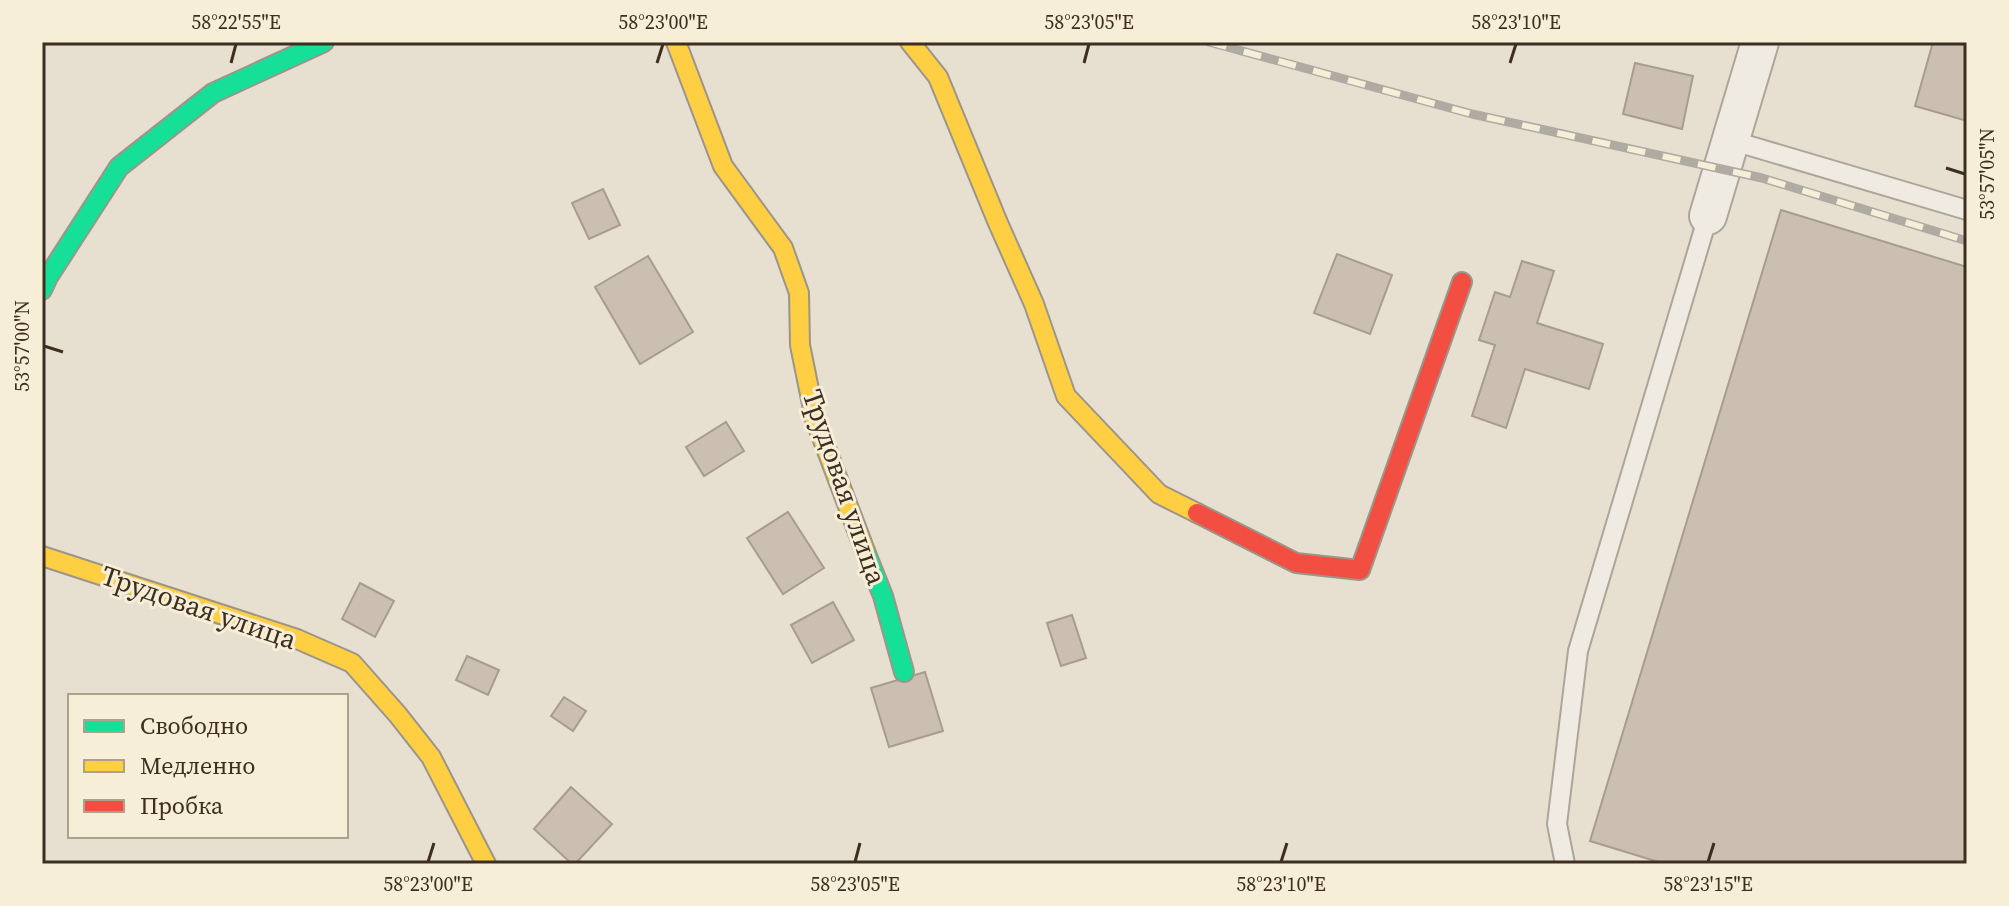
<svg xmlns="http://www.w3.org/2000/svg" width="2009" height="906" font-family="'Source Serif 4',serif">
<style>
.building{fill:#cbbfb2;stroke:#a89c90;stroke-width:2}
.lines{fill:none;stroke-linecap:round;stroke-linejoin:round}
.lane-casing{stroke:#ada599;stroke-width:22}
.street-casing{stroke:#ada599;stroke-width:40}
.fast-casing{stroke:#9c958a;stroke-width:22}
.slow-casing{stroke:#9c958a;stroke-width:22}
.jam-casing{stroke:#9c958a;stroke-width:22}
.lane{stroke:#efebe3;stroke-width:18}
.street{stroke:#efebe3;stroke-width:36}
.fast{stroke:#16e098;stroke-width:18}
.slow{stroke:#ffcf43;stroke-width:18}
.jam{stroke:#f24e42;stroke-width:18}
.rail-casing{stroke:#afaaa2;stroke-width:9}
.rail{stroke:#f7eed8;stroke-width:6;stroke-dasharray:18;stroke-linecap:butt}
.ticks{fill:none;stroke:#3d2e20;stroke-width:3}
.labels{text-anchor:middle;stroke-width:6;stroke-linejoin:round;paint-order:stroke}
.street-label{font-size:28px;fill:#3d2e20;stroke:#f7eed8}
.neatline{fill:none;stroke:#3d2e20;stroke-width:3}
.ticks-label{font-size:20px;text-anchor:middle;fill:#3d2e20}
</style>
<rect width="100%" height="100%" fill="#e7e0d1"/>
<g class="building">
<polygon points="1933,42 1967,42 1967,121 1915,106"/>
<polygon points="1635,63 1693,76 1682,129 1623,114"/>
<polygon points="603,189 620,225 589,239 572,203"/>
<polygon points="1781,210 1967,267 1967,864 1665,864 1590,841"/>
<polygon points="1337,254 1392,275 1370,334 1314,313"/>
<polygon points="648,256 693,332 640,364 595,287"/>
<polygon points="1522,261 1554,271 1537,323 1603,344 1589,389 1525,369 1506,428 1472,416 1495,345 1479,340 1495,292 1510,297"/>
<polygon points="726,422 744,451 704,476 686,447"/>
<polygon points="788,512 824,568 783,594 747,538"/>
<polygon points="360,583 394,601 375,637 342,619"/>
<polygon points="833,602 854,640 812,663 791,625"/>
<polygon points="1072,615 1086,658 1061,666 1047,623"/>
<polygon points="467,656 499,670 488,695 456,680"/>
<polygon points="925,672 943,731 889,747 871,688"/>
<polygon points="564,697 586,711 573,731 551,716"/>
<polygon points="571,787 612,824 575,864 572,864 534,829"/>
</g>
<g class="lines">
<defs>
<g id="lane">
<polyline points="1730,140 1967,210"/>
<polyline points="1565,864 1557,824 1578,651 1708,216"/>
</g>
<polyline id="street" points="1708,216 1760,42"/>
<g id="fast">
<polyline points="42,290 48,277 119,167 213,93 324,42"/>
<polyline points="865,551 883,596 904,672"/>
</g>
<g id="slow">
<polyline points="676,42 723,166 783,248 799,293 800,345 815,419 865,551"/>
<polyline points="910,42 938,77 998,223 1034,304 1066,396 1159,494 1197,513"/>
<polyline points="42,556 297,639 352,663 398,715 431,757 486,864"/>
</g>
<polyline id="jam" points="1197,513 1296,563 1360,570 1462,282"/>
</defs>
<use href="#lane" class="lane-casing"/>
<use href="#street" class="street-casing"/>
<use href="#fast" class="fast-casing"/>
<use href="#slow" class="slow-casing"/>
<use href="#jam" class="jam-casing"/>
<use href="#lane" class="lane"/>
<use href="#street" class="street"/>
<use href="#fast" class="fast"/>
<use href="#slow" class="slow"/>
<use href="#jam" class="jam"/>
<defs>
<polyline id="rail" points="1209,42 1472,114 1762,178 1967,241"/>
</defs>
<use href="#rail" class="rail-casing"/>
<use href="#rail" class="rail"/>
</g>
<path class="ticks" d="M231,63L236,44M657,63L663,44M1084,63L1089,44M1510,63L1516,44M1946,168L1965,174M44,346L63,352M428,862L434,843M855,862L860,843M1281,862L1287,843M1708,862L1714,843"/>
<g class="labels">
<g class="street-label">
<text transform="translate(845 487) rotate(71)" y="10">Трудовая улица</text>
<text transform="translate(199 607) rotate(19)" y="10">Трудовая улица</text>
</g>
</g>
<rect width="2009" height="906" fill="none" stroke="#f7eed8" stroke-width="88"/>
<rect x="68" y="694" width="280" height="144" fill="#f7eed8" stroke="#ada18e" stroke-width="2"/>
<rect x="84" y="720" width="40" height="12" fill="#16e098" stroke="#ada18e" stroke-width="2"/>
<text x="140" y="734" font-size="24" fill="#3d2e20">Свободно</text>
<rect x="84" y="760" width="40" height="12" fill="#ffcf43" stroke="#ada18e" stroke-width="2"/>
<text x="140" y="774" font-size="24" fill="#3d2e20">Медленно</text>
<rect x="84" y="800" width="40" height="12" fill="#f24e42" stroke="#ada18e" stroke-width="2"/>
<text x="140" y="814" font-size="24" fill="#3d2e20">Пробка</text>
<rect x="44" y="44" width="1921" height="818" class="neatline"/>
<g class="ticks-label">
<text x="236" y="29">58°22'55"E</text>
<text x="663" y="29">58°23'00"E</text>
<text x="1089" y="29">58°23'05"E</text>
<text x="1516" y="29">58°23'10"E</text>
<text transform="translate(1987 174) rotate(-90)" y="7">53°57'05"N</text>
<text transform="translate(22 346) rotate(-90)" y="7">53°57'00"N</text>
<text x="428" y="891">58°23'00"E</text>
<text x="855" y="891">58°23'05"E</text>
<text x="1281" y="891">58°23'10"E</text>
<text x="1708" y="891">58°23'15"E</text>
</g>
</svg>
